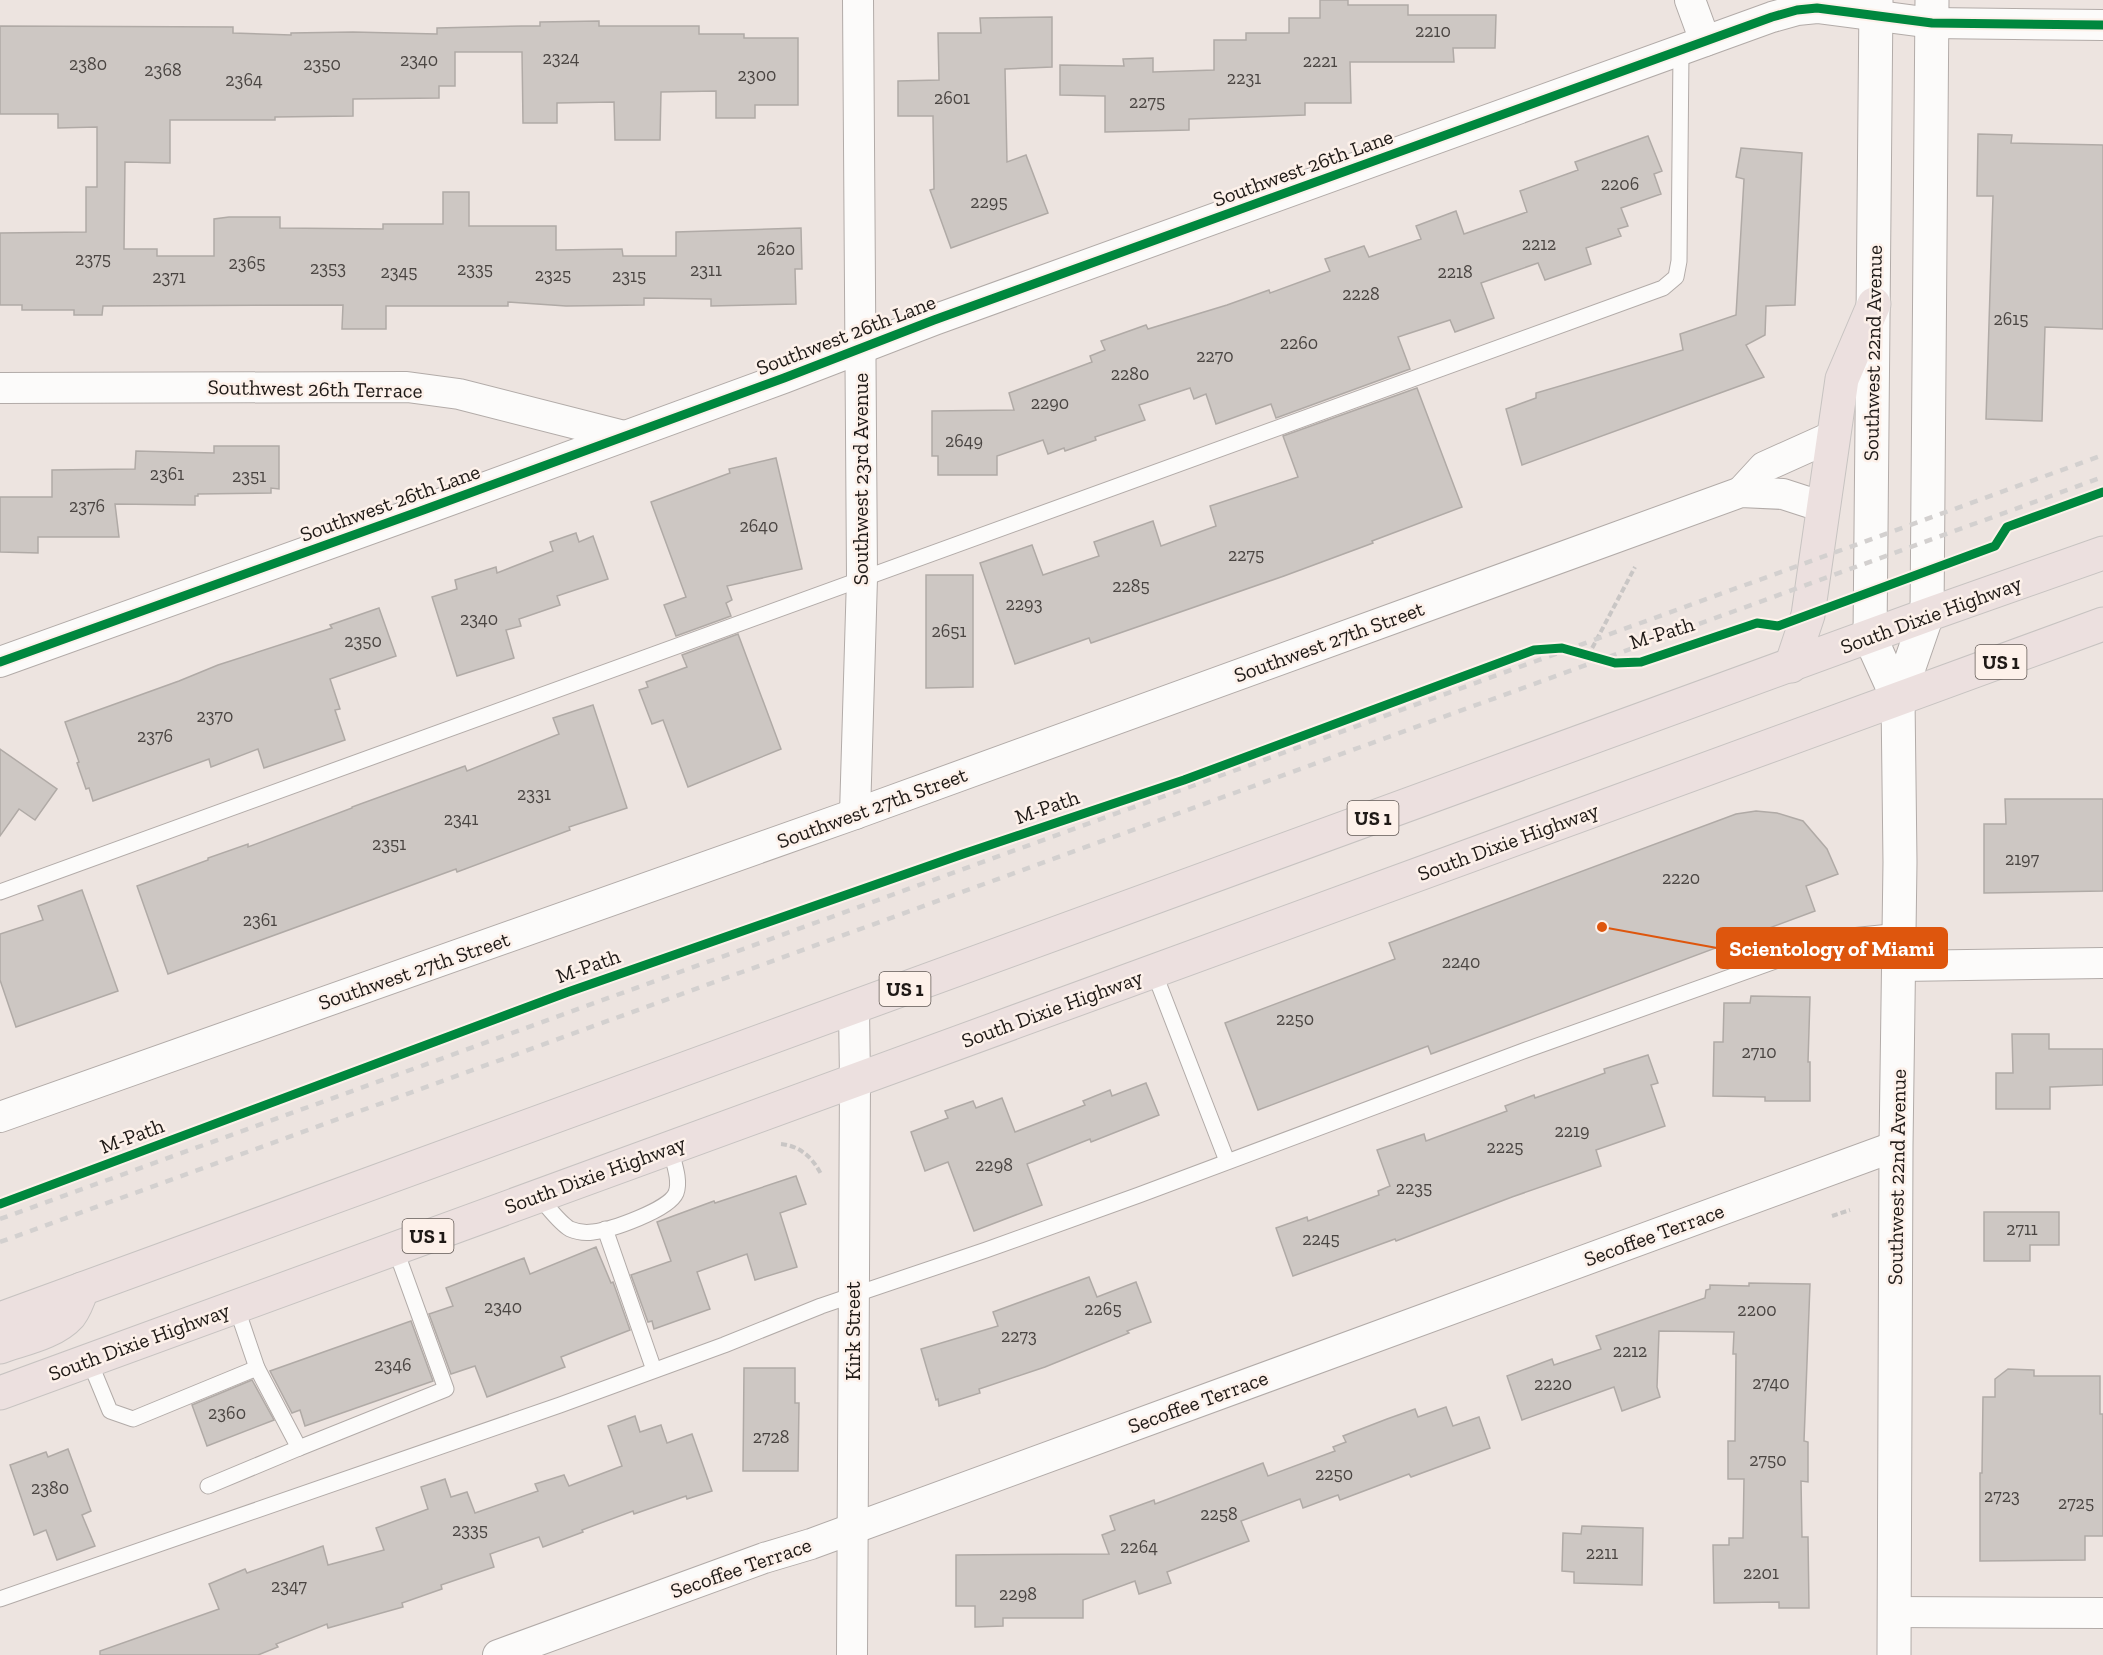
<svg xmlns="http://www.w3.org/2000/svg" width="2103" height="1655" font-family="'Zilla Slab',serif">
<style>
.building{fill:#cdc7c3;stroke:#b0aaa6;stroke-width:1.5}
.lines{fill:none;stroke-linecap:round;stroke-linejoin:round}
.service-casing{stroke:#b2aba8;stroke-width:17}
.minor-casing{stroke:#b2aba8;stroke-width:32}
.tertiary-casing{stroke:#b2aba8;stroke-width:35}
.secondary-casing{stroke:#b2aba8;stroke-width:35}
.trunk-casing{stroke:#c7c3c1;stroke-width:35}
.path{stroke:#c9c6c5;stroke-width:4;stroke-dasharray:6 3;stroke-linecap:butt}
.service{stroke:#fcfbfa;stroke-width:15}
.minor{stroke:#fcfbfa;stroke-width:30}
.tertiary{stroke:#fcfbfa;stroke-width:33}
.secondary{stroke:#fcfbfa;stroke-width:33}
.trunk{stroke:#ece0df;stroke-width:33}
.rail{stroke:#d3d0cf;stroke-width:4.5;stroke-dasharray:8 8;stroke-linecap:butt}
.cycleway-casing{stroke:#fdf1ea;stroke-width:13}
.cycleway{stroke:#00873e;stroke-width:9}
.labels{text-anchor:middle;stroke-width:5;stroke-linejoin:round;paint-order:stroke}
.number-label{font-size:18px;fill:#4a4542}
.shield{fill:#fdf1ea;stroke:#625a56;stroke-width:1.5}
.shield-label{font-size:20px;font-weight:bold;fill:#1f1a17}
.street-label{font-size:21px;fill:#1f1a17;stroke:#fdf1ea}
.leader{fill:none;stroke:#de560d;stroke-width:2}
.callout-dot{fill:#de560d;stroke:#fdf1ea;stroke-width:2}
.callout{fill:#de560d;stroke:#de560d;stroke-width:2}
.callout-label{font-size:22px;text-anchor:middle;font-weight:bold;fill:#fff}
</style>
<rect width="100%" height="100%" fill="#ede4e0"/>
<g class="building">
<polygon points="1320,0 1348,0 1348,5 1408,5 1408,15 1496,15 1495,48 1453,48 1454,62 1350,62 1351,103 1305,103 1305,115 1189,119 1189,130 1105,132 1105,96 1060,95 1060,65 1124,66 1123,59 1153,58 1153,72 1214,70 1214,40 1246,40 1246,33 1289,33 1289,18 1320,18"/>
<polygon points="1052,17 1052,67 1005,69 1007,162 1026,155 1048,213 951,248 930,190 934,189 933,116 898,116 898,81 939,80 938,33 981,33 980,18"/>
<polygon points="599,21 599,26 699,26 699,34 744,34 744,38 798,38 798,105 755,105 755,118 716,118 716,91 661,92 660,140 615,140 614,102 557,103 557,123 523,123 522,52 455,52 455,86 439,86 439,98 353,99 353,116 275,117 275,120 170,120 170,163 125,162 124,249 157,249 157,256 214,256 214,219 229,217 280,217 280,228 383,229 383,224 443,224 443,192 469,192 469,226 556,226 556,250 622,249 623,256 676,256 676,232 801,228 802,269 795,269 796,304 711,306 711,299 644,298 644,305 566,306 508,302 508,306 386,306 386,329 342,329 343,305 103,306 102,315 74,315 74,310 22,310 22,305 0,305 0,233 86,232 86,187 97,187 97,127 58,128 58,114 0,114 0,26 233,27 233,33 291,35 291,33 353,32 437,34 437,28 522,26 540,26 540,22"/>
<polygon points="1978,134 2012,135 2011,143 2103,145 2103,329 2045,327 2042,421 1986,419 1993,196 1977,196"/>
<polygon points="1648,136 1662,171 1654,174 1661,194 1621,208 1628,226 1618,229 1621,236 1586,248 1591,264 1545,280 1538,263 1481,283 1494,318 1455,332 1450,320 1398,337 1410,369 1276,418 1271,404 1216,424 1206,394 1194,399 1190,388 1139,405 1145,420 1095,437 1096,440 1065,451 1064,448 1048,454 1043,440 997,456 997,475 938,475 938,456 932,456 932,411 1014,410 1009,393 1092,362 1090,356 1105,350 1101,341 1146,325 1148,329 1227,305 1269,290 1270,293 1330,271 1325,259 1364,246 1369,257 1421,239 1416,226 1456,211 1464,234 1527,212 1520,191 1578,170 1575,162"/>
<polygon points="1741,148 1802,153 1795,305 1766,306 1765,335 1746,345 1764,377 1522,465 1506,409 1536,398 1536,393 1683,350 1680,334 1736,315 1744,179 1736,177"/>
<polygon points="1417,388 1462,507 1372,541 1373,543 1284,576 1091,643 1089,638 1015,664 980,563 1032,545 1043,575 1099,556 1094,542 1153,521 1161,546 1216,526 1210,506 1298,477 1283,436"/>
<polygon points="214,446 279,446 279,489 271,488 271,493 198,494 198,496 195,496 195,505 115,504 119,537 38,537 38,553 0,552 0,497 52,497 52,470 135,469 136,451 214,453"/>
<polygon points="776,458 802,569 727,586 732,600 726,603 731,616 676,636 664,605 686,597 651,502 730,473 729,469"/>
<polygon points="576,533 579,542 593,536 608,579 557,596 560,605 519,619 521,626 506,630 514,658 457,676 432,597 457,589 455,580 496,567 497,573 553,551 550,542"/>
<polygon points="926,575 973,575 973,687 926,688"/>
<polygon points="379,608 396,656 330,679 340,709 335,710 345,740 264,768 258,749 211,767 209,759 93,801 89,788 86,789 77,763 79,762 65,722 179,681 218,665 332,628 330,625"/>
<polygon points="738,634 781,749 688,787 663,720 652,724 639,690 648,687 646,682 687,667 682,655"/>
<polygon points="593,705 627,808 569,827 570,830 457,872 456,869 168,974 137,886 208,860 208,858 248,844 248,847 352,808 352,807 465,766 467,771 559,734 553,718"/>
<polygon points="0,749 57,789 35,820 19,809 0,836"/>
<polygon points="2005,799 2103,799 2103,891 1984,893 1984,824 2006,824"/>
<polygon points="1756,811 1777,813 1803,821 1827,849 1838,874 1806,886 1815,911 1431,1054 1428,1046 1258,1110 1225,1023 1395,959 1389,943 1736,814"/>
<polygon points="82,890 118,991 16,1027 0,980 0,934 43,920 38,906"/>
<polygon points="1751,996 1810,997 1808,1062 1810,1062 1810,1101 1765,1101 1765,1097 1713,1096 1714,1042 1723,1042 1724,1003 1750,1003"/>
<polygon points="2012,1034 2049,1034 2049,1049 2103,1049 2103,1085 2050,1087 2050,1109 1996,1109 1996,1073 2013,1073"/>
<polygon points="1648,1055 1658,1083 1651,1085 1665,1126 1596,1150 1601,1166 1512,1197 1396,1241 1395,1239 1293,1276 1276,1228 1307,1217 1308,1221 1379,1195 1378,1191 1390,1186 1377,1150 1424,1134 1426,1141 1507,1111 1505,1106 1534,1095 1535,1098 1605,1073 1604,1069"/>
<polygon points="1146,1083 1159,1115 1091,1142 1090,1139 1027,1164 1042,1205 974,1231 948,1162 925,1171 911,1132 948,1118 945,1111 973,1101 976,1108 1002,1098 1015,1132 1085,1105 1083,1101 1110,1090 1112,1096"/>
<polygon points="796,1176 806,1204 780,1213 797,1267 755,1280 747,1254 697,1272 710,1309 654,1329 652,1321 648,1322 631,1275 671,1261 657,1222 714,1201 715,1203"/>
<polygon points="1984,1212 2059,1212 2059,1245 2030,1245 2030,1261 1984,1261"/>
<polygon points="596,1247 611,1283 613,1282 630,1330 561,1357 565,1367 487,1397 475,1366 451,1374 429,1314 453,1306 446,1288 524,1258 530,1274"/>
<polygon points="1089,1277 1097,1297 1136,1282 1151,1322 1127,1331 1129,1333 1045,1367 979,1389 980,1393 939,1406 938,1399 936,1400 921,1349 998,1326 993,1312"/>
<polygon points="1749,1283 1810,1284 1804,1441 1808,1442 1808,1482 1801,1481 1802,1537 1808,1537 1809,1608 1779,1608 1779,1602 1714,1603 1713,1545 1729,1545 1729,1538 1743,1538 1744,1479 1728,1479 1728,1441 1735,1441 1736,1354 1733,1354 1734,1332 1659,1331 1657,1387 1660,1397 1622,1411 1614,1387 1522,1420 1507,1376 1552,1359 1554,1365 1601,1349 1596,1336 1705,1298 1706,1290 1710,1289 1710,1285 1749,1286"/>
<polygon points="411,1321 433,1381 305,1426 300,1410 292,1413 270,1371"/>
<polygon points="744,1368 795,1368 795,1403 799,1403 798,1471 743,1471"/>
<polygon points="2008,1369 2034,1370 2034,1376 2100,1376 2100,1414 2103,1414 2103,1536 2085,1536 2085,1560 1980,1561 1980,1473 1982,1473 1983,1397 1995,1397 1995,1379"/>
<polygon points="252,1380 274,1420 207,1446 192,1405"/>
<polygon points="1446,1407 1453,1426 1479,1417 1490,1448 1411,1477 1409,1474 1340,1500 1338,1495 1303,1508 1300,1499 1241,1521 1249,1541 1167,1572 1171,1583 1139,1594 1135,1581 1083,1600 1083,1618 1003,1618 1003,1626 975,1627 975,1606 956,1606 956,1555 1109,1554 1102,1535 1115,1530 1110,1516 1154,1500 1155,1504 1263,1463 1268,1476 1335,1451 1333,1447 1346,1442 1343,1436 1387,1419 1415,1409 1418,1417"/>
<polygon points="635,1416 640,1432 661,1425 667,1443 692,1434 712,1491 687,1499 686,1496 634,1514 633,1511 582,1530 583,1532 543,1547 539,1537 490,1554 494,1567 441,1585 442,1589 402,1603 403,1607 328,1628 327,1624 276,1644 278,1647 258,1655 100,1655 100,1651 219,1609 209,1584 245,1569 247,1573 323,1546 328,1565 384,1550 376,1528 428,1509 421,1487 445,1479 451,1497 467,1492 475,1513 538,1491 535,1484 564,1475 569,1486 622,1466 608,1426"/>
<polygon points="68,1449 91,1511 82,1515 95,1546 57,1560 46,1530 34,1535 10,1465 46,1452 48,1457"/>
<polygon points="1582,1526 1643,1528 1642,1585 1574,1583 1574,1572 1562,1571 1563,1533 1581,1534"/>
</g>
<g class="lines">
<defs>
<g id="service">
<polyline points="0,892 1663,288 1676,277 1679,261 1681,51"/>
<polyline points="1154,972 1227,1161"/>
<path d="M537,1195C547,1205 558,1222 570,1229C577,1232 586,1233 593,1232C611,1230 669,1210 676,1193C681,1180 673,1161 670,1147"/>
<polyline points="605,1229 654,1370"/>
<polyline points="236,1306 257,1368"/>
<polyline points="89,1360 110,1411 133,1419 257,1368 299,1448 446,1389 395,1248"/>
<polyline points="208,1486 299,1448"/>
<polyline points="0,1599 560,1405 724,1345 821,1306 986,1250 1139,1195 1526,1050 1803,951 1851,936 1900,931"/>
</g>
<g id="minor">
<polyline points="1690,0 1705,41"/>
<polyline points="0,388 407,387 459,394 624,436"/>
<polyline points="1741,492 1764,467 1833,436"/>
<polyline points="0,662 426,509 784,378 934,320 1772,17 1797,10 1817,8 1932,23 2103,25"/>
<polyline points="855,814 862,578 858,0"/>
<polyline points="1900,966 2103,963"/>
<polyline points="0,1117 855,814 1741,492 1783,494 1823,507"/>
<polyline points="1895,1612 2103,1613"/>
<polyline points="498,1655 764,1558 811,1544 1896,1146"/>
<polyline points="852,1655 855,1080 854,1008"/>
</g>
<polyline id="tertiary" points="1894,1655 1896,1146 1900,862 1898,699"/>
<g id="secondary">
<polyline points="1876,0 1870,637 1898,699"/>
<polyline points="1898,699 1927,615 1932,0"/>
</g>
<g id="trunk">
<polyline points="1791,666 1808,615 1842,379 1874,304"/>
<polyline points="0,1319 1927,615 2103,553"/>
<path d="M0,1347C22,1339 54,1333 70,1315C76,1307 79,1298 82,1289"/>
<polyline points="0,1393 2103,624"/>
</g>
</defs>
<use href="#service" class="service-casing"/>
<use href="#minor" class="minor-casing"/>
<use href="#tertiary" class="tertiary-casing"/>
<use href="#secondary" class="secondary-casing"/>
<use href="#trunk" class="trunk-casing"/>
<g class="path">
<polyline points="1588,656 1635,567"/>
<path d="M781,1144C800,1146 812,1157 821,1174"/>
<polyline points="1832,1216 1850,1210"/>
</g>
<use href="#service" class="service"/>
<use href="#minor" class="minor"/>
<use href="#tertiary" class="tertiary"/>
<use href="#secondary" class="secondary"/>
<use href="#trunk" class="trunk"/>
<g class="rail">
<polyline points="0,1219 2103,455"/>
<polyline points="0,1242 2103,477"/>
</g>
<defs>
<g id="cycleway">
<polyline points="0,662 426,509 784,378 934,320 1772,17 1797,10 1817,8 1932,23 2103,25"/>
<polyline points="0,1204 568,992 963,854 1184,780 1534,650 1562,648 1615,663 1641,662 1757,623 1778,626 1995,546 2007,527 2103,492"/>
</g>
</defs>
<use href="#cycleway" class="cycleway-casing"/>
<use href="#cycleway" class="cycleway"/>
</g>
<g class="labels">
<g class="number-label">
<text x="1433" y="37">2210</text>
<text x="561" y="64">2324</text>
<text x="419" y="66">2340</text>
<text x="1320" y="67">2221</text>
<text x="88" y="70">2380</text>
<text x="322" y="70">2350</text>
<text x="163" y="76">2368</text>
<text x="757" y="81">2300</text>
<text x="1244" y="84">2231</text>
<text x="244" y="86">2364</text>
<text x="952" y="104">2601</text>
<text x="1147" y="108">2275</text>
<text x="1620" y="190">2206</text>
<text x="989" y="208">2295</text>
<text x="1539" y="250">2212</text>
<text x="776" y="255">2620</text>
<text x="93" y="265">2375</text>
<text x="247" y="269">2365</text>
<text x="328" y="274">2353</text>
<text x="475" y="275">2335</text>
<text x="706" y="276">2311</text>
<text x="399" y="278">2345</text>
<text x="1455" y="278">2218</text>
<text x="553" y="281">2325</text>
<text x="629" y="282">2315</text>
<text x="169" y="283">2371</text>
<text x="1361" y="300">2228</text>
<text x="2011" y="325">2615</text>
<text x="1299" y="349">2260</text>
<text x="1215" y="362">2270</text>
<text x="1130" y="380">2280</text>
<text x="1050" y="409">2290</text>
<text x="964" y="447">2649</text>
<text x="167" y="480">2361</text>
<text x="249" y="482">2351</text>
<text x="87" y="512">2376</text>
<text x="759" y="532">2640</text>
<text x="1246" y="561">2275</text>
<text x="1131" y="592">2285</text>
<text x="1024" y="610">2293</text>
<text x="479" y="625">2340</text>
<text x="949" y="637">2651</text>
<text x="363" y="647">2350</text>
<text x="215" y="722">2370</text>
<text x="155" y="742">2376</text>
<text x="534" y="800">2331</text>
<text x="461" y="825">2341</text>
<text x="389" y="850">2351</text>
<text x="2022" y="865">2197</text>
<text x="1681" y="884">2220</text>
<text x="260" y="926">2361</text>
<text x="1461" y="968">2240</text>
<text x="1295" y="1025">2250</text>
<text x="1759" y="1058">2710</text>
<text x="1572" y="1137">2219</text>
<text x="1505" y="1153">2225</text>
<text x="994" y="1171">2298</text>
<text x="1414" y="1194">2235</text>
<text x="2022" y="1235">2711</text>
<text x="1321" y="1245">2245</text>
<text x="503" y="1313">2340</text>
<text x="1103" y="1315">2265</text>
<text x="1757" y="1316">2200</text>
<text x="1019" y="1342">2273</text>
<text x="1630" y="1357">2212</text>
<text x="393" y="1371">2346</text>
<text x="1771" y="1389">2740</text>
<text x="1553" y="1390">2220</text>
<text x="227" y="1419">2360</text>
<text x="771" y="1443">2728</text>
<text x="1768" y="1466">2750</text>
<text x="1334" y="1480">2250</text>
<text x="50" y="1494">2380</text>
<text x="2002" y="1502">2723</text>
<text x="2076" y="1509">2725</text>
<text x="1219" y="1520">2258</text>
<text x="470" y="1536">2335</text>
<text x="1139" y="1553">2264</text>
<text x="1602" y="1559">2211</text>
<text x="1761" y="1579">2201</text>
<text x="289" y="1592">2347</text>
<text x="1018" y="1600">2298</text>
</g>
<g class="shield">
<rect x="1975.5" y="645" width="51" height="34" rx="4.5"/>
<rect x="1347.5" y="801" width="51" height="34" rx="4.5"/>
<rect x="879.5" y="972" width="51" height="34" rx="4.5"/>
<rect x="402.5" y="1219" width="51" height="34" rx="4.5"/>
</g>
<g class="shield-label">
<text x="2001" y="669">US 1</text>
<text x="1373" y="825">US 1</text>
<text x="905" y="996">US 1</text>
<text x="428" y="1243">US 1</text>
</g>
<g class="street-label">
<text transform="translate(1303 168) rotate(-20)" y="7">Southwest 26th Lane</text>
<text transform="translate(846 335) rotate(-21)" y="7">Southwest 26th Lane</text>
<text transform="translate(1873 353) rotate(-89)" y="7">Southwest 22nd Avenue</text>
<text transform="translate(315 389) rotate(1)" y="7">Southwest 26th Terrace</text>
<text transform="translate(861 479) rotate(-90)" y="7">Southwest 23rd Avenue</text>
<text transform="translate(390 503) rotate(-20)" y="7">Southwest 26th Lane</text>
<text transform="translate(1931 615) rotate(-20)" y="7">South Dixie Highway</text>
<text transform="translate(1662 633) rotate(-17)" y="7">M-Path</text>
<text transform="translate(1329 642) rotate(-20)" y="7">Southwest 27th Street</text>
<text transform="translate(1047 807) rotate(-19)" y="7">M-Path</text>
<text transform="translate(872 808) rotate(-20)" y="7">Southwest 27th Street</text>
<text transform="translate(1508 842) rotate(-20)" y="7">South Dixie Highway</text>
<text transform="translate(588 966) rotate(-19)" y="7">M-Path</text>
<text transform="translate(414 971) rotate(-19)" y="7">Southwest 27th Street</text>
<text transform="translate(1052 1009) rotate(-20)" y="7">South Dixie Highway</text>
<text transform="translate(132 1136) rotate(-20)" y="7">M-Path</text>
<text transform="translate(595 1175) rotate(-20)" y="7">South Dixie Highway</text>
<text transform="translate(1897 1177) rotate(-89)" y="7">Southwest 22nd Avenue</text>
<text transform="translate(1654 1235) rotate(-20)" y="7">Secoffee Terrace</text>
<text transform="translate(853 1331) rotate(-90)" y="7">Kirk Street</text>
<text transform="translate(139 1342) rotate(-20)" y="7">South Dixie Highway</text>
<text transform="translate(1198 1402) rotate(-20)" y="7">Secoffee Terrace</text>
<text transform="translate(741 1568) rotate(-19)" y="7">Secoffee Terrace</text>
</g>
</g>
<path class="leader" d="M1602 927L1717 948"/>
<circle class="callout-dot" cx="1602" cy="927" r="6"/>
<rect class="callout" x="1717" y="928" width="230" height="40" rx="6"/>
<g class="callout-label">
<text x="1832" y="956">Scientology of Miami</text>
</g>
</svg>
